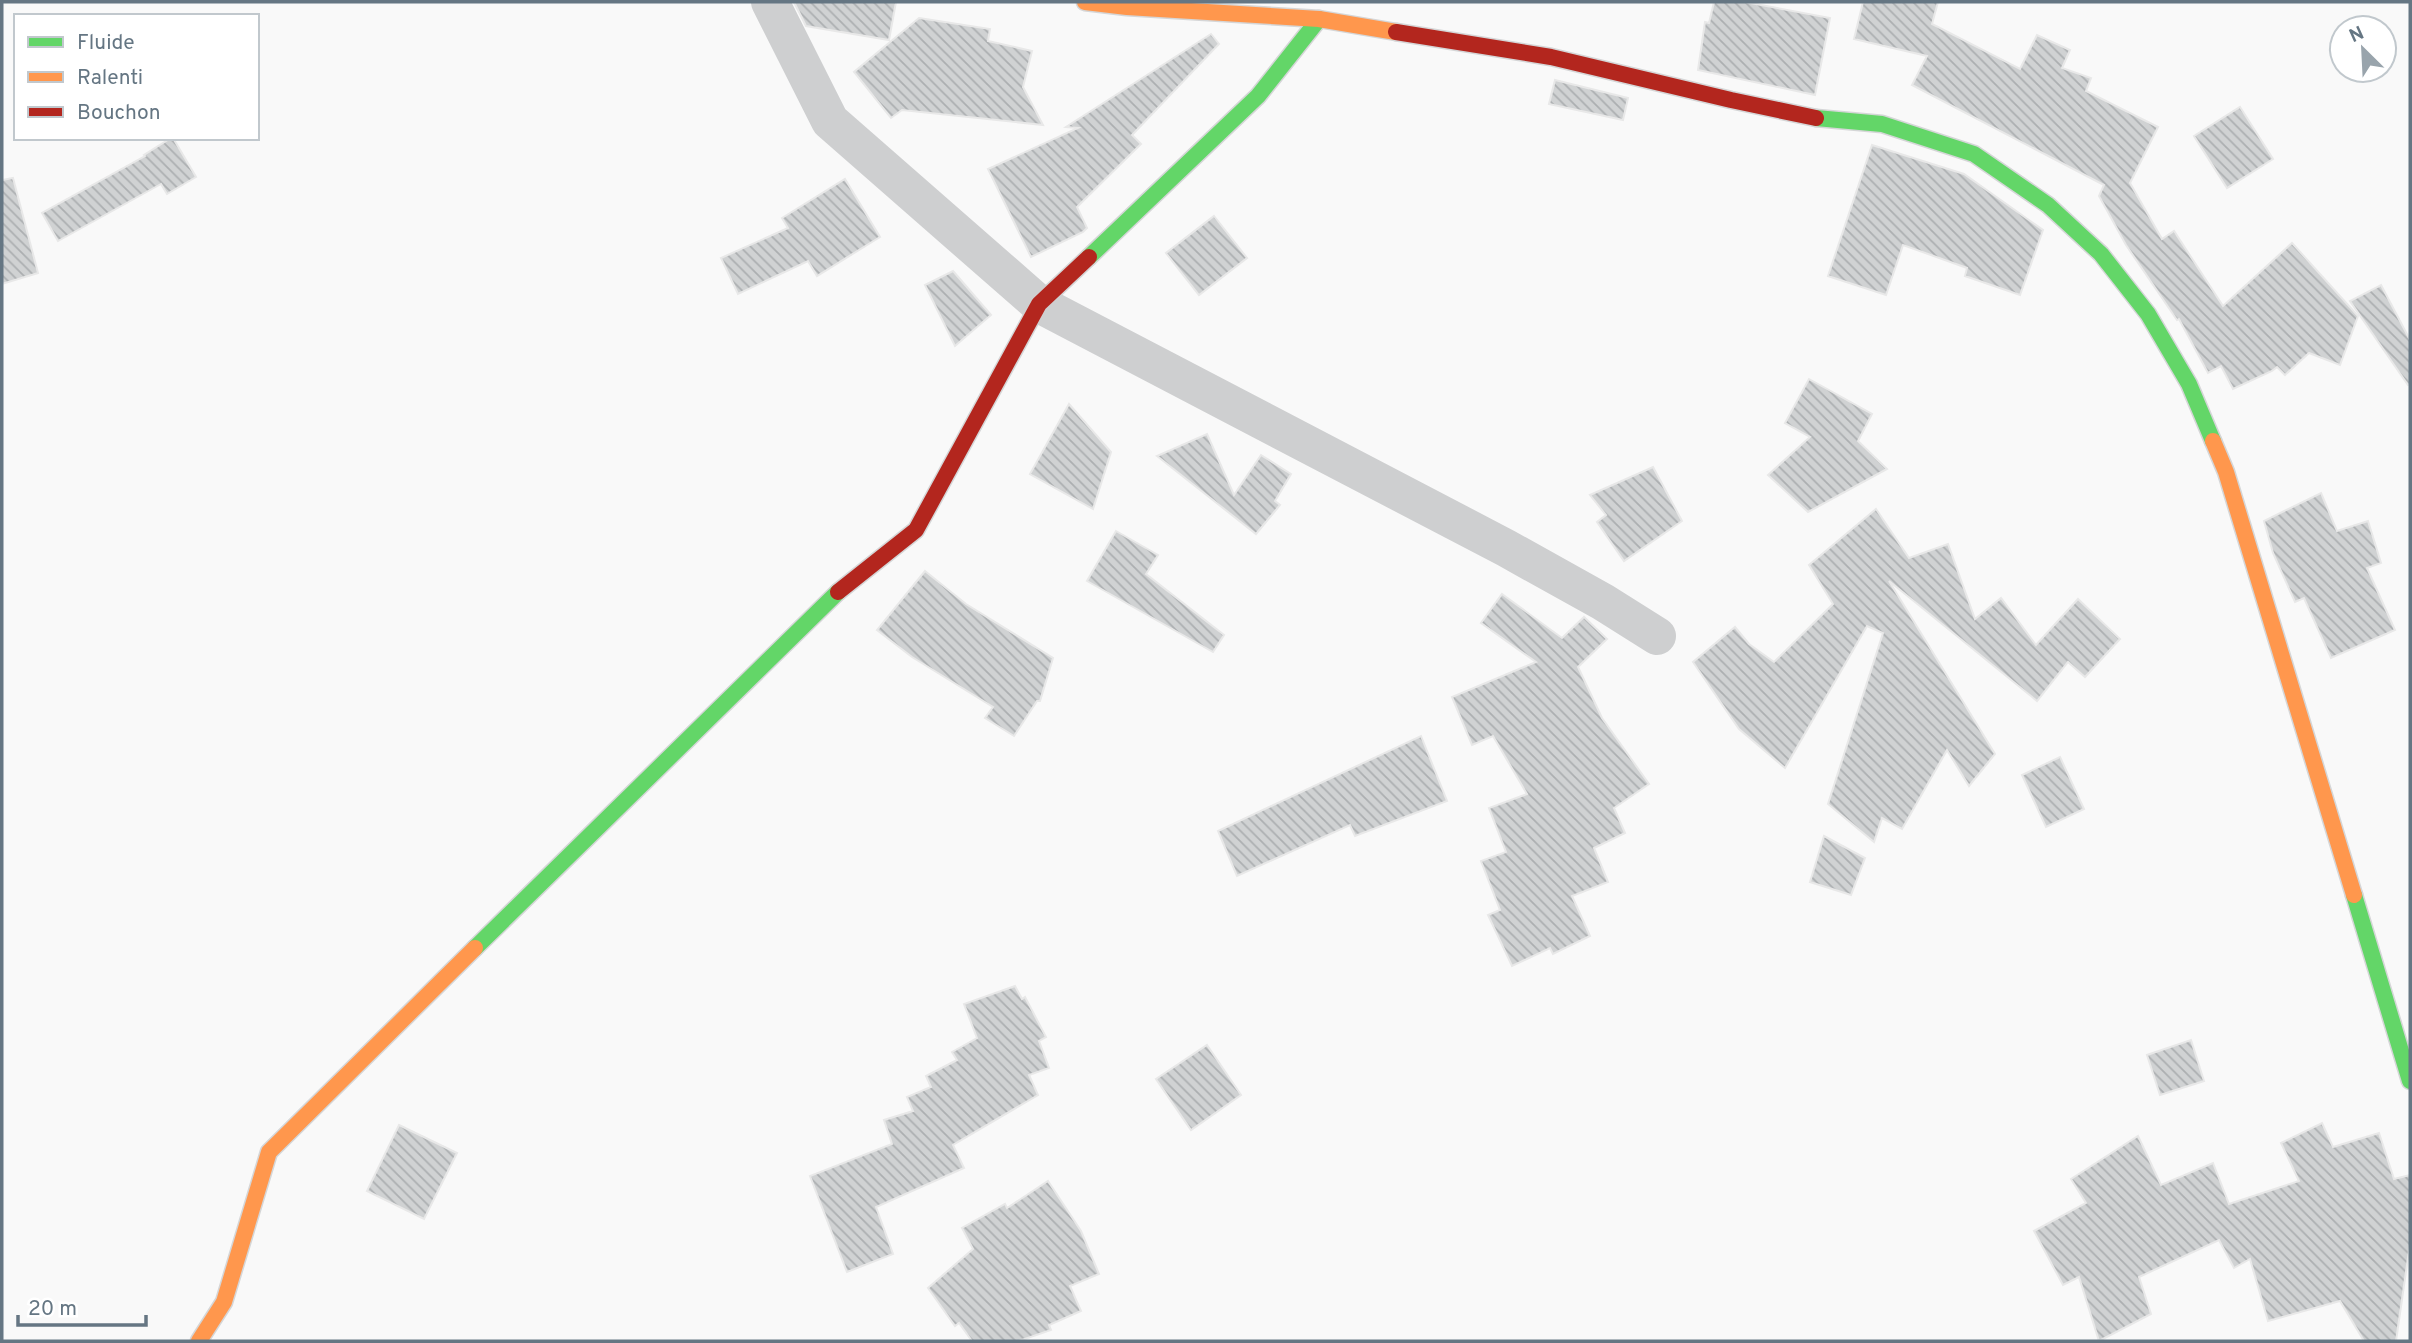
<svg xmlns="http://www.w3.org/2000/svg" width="2412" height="1343" font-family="Overpass,sans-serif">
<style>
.building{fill:url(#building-back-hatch);stroke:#e8e8e8;stroke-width:2}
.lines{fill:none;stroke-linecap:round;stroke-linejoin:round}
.fast-casing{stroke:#d5d6d7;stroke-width:19}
.slow-casing{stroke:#d5d6d7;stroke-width:19}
.jam-casing{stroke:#d5d6d7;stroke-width:19}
.street{stroke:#cecfd0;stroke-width:38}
.fast{stroke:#63d668;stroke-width:16}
.slow{stroke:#ff974d;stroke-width:16}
.jam{stroke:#b3261e;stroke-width:16}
</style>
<defs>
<pattern id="building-back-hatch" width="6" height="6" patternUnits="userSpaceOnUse" patternTransform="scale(1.75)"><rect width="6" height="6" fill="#d0d2d3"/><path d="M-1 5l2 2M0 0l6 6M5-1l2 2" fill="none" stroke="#acafb1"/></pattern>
</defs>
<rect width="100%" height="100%" fill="#f9f9f9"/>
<g class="building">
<polygon points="794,2 896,2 889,40 806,26"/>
<polygon points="1714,2 1745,2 1830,18 1815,95 1698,70 1705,22 1709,23"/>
<polygon points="1863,2 1938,2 1932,24 2020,69 2037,35 2070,50 2062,68 2091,78 2086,91 2158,127 2130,183 2162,239 2174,231 2223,306 2292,243 2358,316 2340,365 2309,353 2285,375 2277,367 2272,371 2233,389 2221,366 2208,373 2179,319 2177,320 2126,245 2099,196 2104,185 1912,85 1927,56 1854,39"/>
<polygon points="919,18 990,29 988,41 1032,51 1023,87 1043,125 902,110 891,118 854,72"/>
<polygon points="1211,34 1219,44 1132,135 1141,144 1077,207 1087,228 1083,232 1031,257 988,169 1078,128 1066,127"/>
<polygon points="1555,80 1628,98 1623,120 1549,104"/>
<polygon points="2240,107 2273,159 2227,188 2194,136"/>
<polygon points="171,138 173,138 196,177 167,194 161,184 58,241 42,213 145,156 144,155"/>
<polygon points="1872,145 1964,174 2043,230 2020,295 1965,276 1967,268 1903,245 1886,295 1828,276"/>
<polygon points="13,178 38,273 2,284 2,180"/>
<polygon points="845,179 880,237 817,276 808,261 738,294 721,258 788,228 782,218"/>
<polygon points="1214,216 1247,258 1199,295 1166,253"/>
<polygon points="953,271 991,315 955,346 925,285"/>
<polygon points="2381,285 2410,340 2410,384 2408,385 2350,301"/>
<polygon points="1809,379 1872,414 1858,441 1887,469 1808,512 1768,475 1810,437 1785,423"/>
<polygon points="1069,404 1111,452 1093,509 1030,474"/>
<polygon points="1207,434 1234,495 1261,455 1291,474 1275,501 1280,505 1256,534 1157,456"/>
<polygon points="1653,467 1682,521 1624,561 1597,522 1606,515 1590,495"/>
<polygon points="2321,493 2337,531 2368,521 2381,563 2367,568 2395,630 2331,658 2304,598 2295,602 2273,553 2264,521"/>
<polygon points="1876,509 1909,558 1948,544 1975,619 2001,598 2036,645 2078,599 2120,639 2085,677 2068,662 2037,701 1889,581 1995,754 1969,786 1947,750 1902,829 1882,818 1874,842 1828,804 1883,633 1867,626 1785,768 1739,729 1693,662 1735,627 1749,644 1774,662 1833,604 1809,565"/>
<polygon points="1116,531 1158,555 1146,574 1224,635 1213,652 1087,581"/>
<polygon points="925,571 966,604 1053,658 1040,701 1037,701 1014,736 985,718 993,707 912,657 877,630"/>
<polygon points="1502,594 1562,638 1584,617 1607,639 1578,667 1602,718 1649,784 1614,808 1625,833 1594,848 1608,882 1572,896 1590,936 1553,954 1550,948 1512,966 1488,915 1500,910 1481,861 1506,852 1489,808 1527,794 1493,736 1472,745 1452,697 1536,662 1481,623"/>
<polygon points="1421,736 1447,801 1355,836 1350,825 1237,876 1218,831"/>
<polygon points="2060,757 2084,809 2046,827 2022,775"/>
<polygon points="1824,836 1865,858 1851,895 1810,882"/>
<polygon points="1015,986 1022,999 1025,997 1046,1037 1039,1041 1049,1068 1029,1075 1038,1095 953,1145 964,1168 876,1207 893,1254 847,1272 810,1176 892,1144 884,1120 913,1111 907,1097 931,1087 926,1076 957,1060 952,1052 977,1038 964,1004"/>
<polygon points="2191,1040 2204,1081 2160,1095 2147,1055"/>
<polygon points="1207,1045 1241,1095 1191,1130 1156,1079"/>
<polygon points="2322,1123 2333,1147 2379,1133 2394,1179 2410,1175 2410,1244 2396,1341 2364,1341 2340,1301 2268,1321 2250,1259 2234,1268 2219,1240 2139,1277 2151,1314 2099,1341 2079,1277 2063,1285 2034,1231 2086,1203 2071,1179 2138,1136 2161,1185 2213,1163 2229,1204 2299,1181 2281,1143"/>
<polygon points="399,1125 457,1153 424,1219 367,1191"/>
<polygon points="1048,1181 1081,1231 1099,1274 1070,1286 1081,1311 1049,1325 1051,1330 1019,1341 972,1341 959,1323 955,1326 928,1288 973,1249 962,1228 1005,1204 1007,1208"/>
</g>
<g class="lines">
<defs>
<g id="fast">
<polyline points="1816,118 1882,124 1974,154 2048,205 2101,254 2148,314 2189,384 2213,441"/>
<polyline points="1089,257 1258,96 1319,19"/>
<polyline points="2354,895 2410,1081"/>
<polyline points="475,948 838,592"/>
</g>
<g id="slow">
<polyline points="1085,2 1127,7 1319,19 1396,32"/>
<polyline points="2213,441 2226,472 2354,895"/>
<polyline points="199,1341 224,1302 269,1152 475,948"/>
</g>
<g id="jam">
<polyline points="1396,32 1551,57 1731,100 1816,118"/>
<polyline points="838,592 916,530 1039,304 1089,257"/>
</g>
</defs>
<use href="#fast" class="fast-casing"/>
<use href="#slow" class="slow-casing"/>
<use href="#jam" class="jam-casing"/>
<polyline class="street" points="770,2 830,121 1039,304 1506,548 1603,602 1657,636"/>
<use href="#fast" class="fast"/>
<use href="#slow" class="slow"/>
<use href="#jam" class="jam"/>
</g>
<rect width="2412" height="1343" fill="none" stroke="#657683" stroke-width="7"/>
<rect x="14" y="14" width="245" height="126" fill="#ffffff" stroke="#c1c8cd" stroke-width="2"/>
<rect x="28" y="37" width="35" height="10" fill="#63d668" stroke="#c1c8cd" stroke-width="2"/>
<text x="77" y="49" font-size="21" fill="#657683">Fluide</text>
<rect x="28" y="72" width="35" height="10" fill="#ff974d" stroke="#c1c8cd" stroke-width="2"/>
<text x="77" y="84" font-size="21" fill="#657683">Ralenti</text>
<rect x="28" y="107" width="35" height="10" fill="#b3261e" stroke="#c1c8cd" stroke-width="2"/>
<text x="77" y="119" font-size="21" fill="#657683">Bouchon</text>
<g transform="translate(2363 49) rotate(336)"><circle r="33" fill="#ffffff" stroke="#c1c8cd" stroke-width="2"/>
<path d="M0-5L12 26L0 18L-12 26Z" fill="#99a4ac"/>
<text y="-10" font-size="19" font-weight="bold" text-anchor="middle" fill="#657683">N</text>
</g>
<path d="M18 1315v10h128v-10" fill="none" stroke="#657683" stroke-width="3.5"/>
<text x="28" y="1315" font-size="21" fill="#657683" stroke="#ffffff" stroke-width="5" paint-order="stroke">20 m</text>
</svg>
